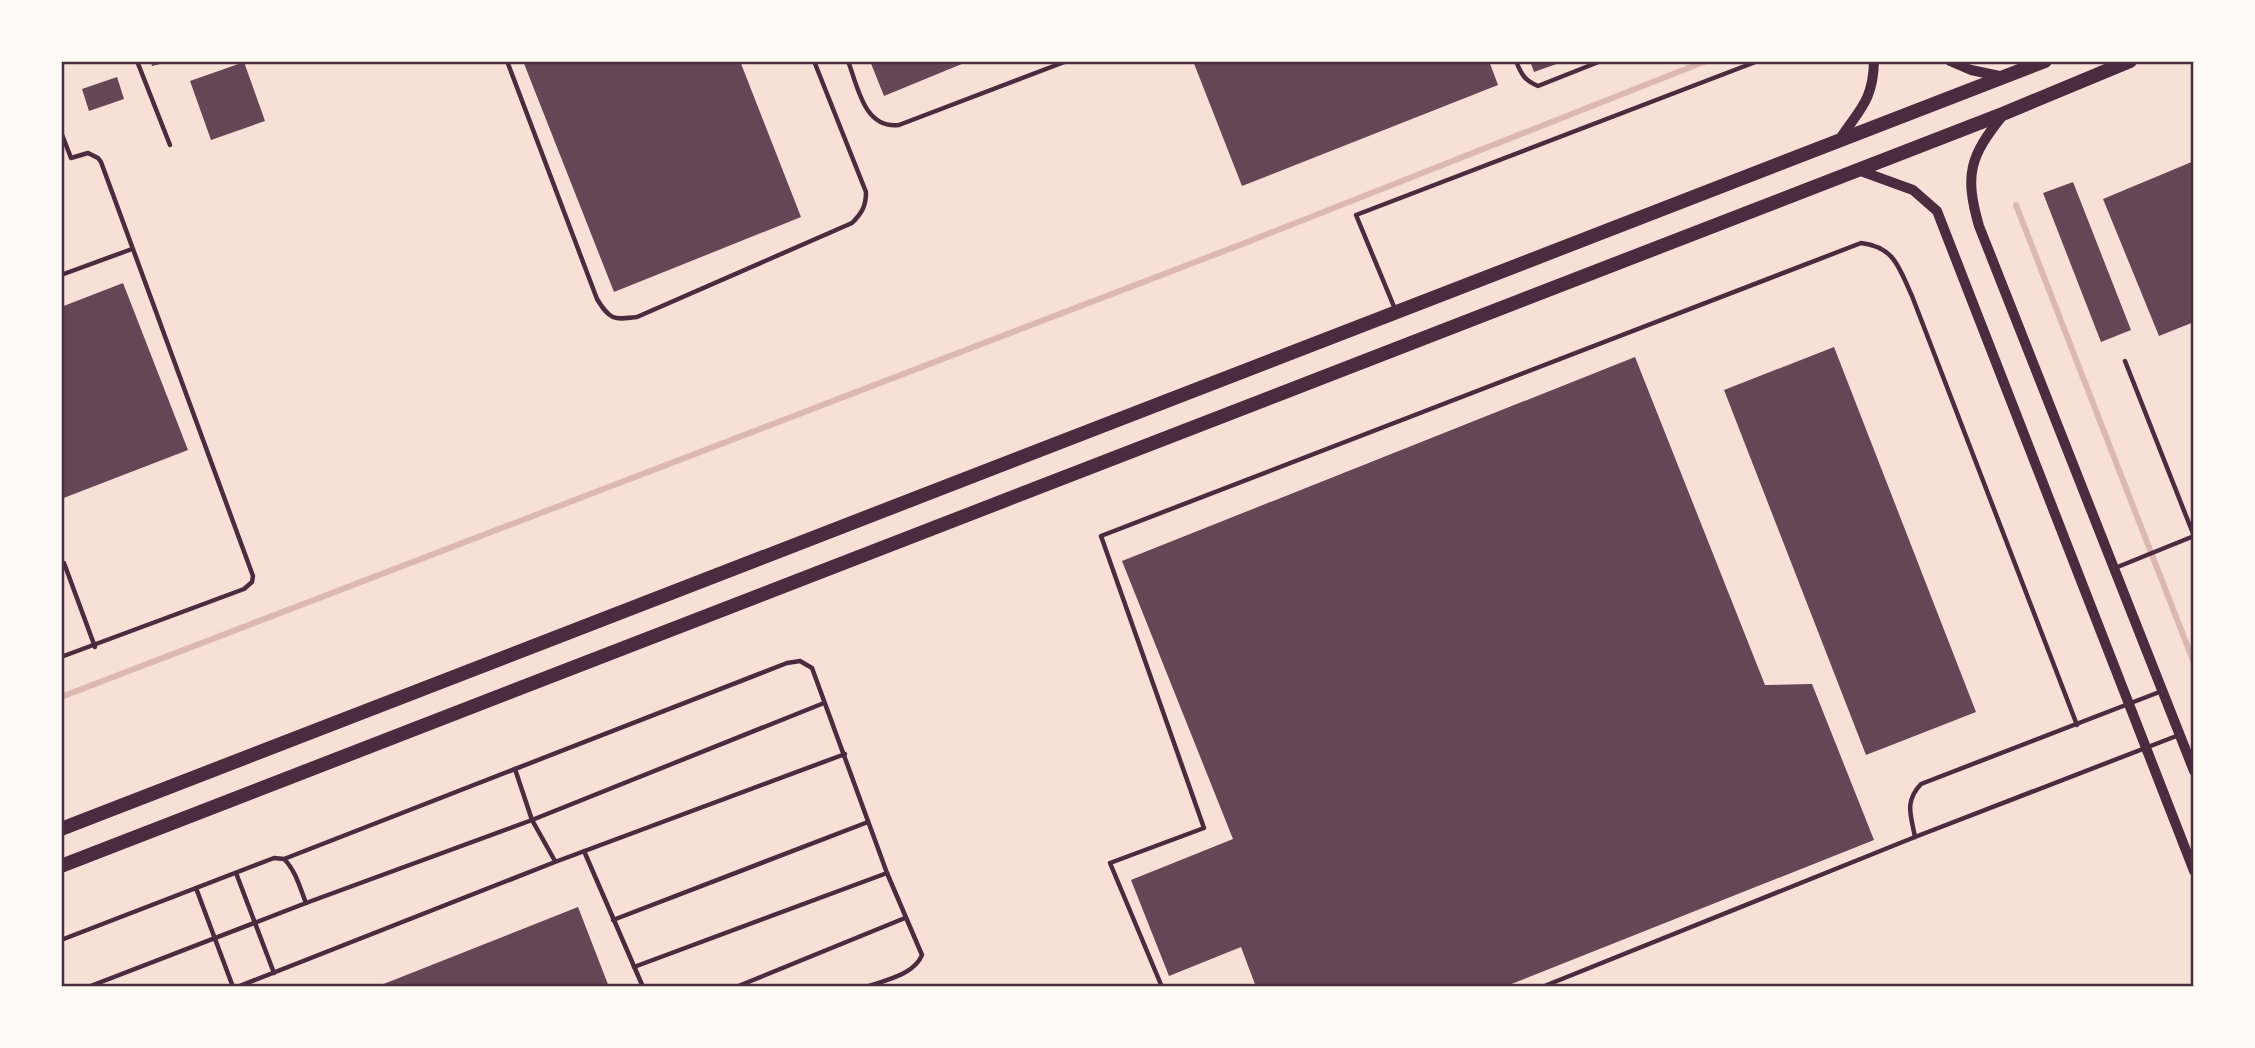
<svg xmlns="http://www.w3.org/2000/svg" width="2255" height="1048" font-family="Manrope,sans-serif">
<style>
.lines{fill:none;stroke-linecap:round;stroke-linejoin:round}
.stream{stroke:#dcb8b0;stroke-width:6}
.building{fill:#644757}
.service{stroke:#4a2c40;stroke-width:4.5}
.tertiary{stroke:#4a2c40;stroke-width:10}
.primary{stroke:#4a2c40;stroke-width:14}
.neatline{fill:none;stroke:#4a2c40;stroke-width:2.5}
</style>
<rect width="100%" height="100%" fill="#f7e1d7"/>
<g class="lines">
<g class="stream">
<polyline points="2016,205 2194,663"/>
<polyline points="61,697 1245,243 1706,61"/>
</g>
</g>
<g class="building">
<polygon points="151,61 168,61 168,62 152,66"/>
<polygon points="523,61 740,61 801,217 614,292"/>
<polygon points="870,61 969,61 884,96"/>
<polygon points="1193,61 1489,61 1498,85 1242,186"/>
<polygon points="1530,61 1562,61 1562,62 1534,72"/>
<polygon points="244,62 265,121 211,140 190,81"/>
<polygon points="117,77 124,99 89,111 82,89"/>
<polygon points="2194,161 2194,322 2159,336 2103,199"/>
<polygon points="2073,182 2131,330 2101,342 2043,193"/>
<polygon points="123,283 188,450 61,499 61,307"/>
<polygon points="1834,347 1976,712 1866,755 1724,390"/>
<polygon points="1635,357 1765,685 1812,684 1874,840 1504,987 1256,987 1241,947 1169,976 1131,880 1233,839 1122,561"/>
<polygon points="578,907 609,987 376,987"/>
</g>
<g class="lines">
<g class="service">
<polyline points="137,61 170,145"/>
<path d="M507,61L597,299C610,320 613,320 637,317L852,223C862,213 866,206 866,192L814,61"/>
<path d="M848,61C858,87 864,129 899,125L1067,61"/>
<path d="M1516,61C1521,74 1525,81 1538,86L1601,61"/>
<polyline points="61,132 71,158 88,153 98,158 101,162 253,576 252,582 244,589 61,657"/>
<polyline points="61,275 132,249"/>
<polyline points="1395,309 1356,215 1758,61"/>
<polyline points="2125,361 2194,536"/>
<polyline points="64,563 95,647"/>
<polyline points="2115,568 2194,536"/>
<polyline points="515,769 532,820 555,861"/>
<path d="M1915,837C1911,815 1904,802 1921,784L2162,691"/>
<polyline points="584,851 643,987"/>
<path d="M284,859L787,663L800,661L812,668L887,873L922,955C914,975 885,980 866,987"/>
<polyline points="236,873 274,973"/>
<polyline points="196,888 233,987"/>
<polyline points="613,920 868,822"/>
<path d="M61,940L274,858L284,859C296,871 300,888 306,903"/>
<polyline points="634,967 887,873"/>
<polyline points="88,987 306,903 532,820 824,703"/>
<polyline points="237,987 555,862 845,754"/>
<polyline points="736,987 905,918"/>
<path d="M1162,987L1110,863L1204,828L1101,536L1861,243C1895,247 1899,268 1912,296L2077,725"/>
<polyline points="1542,987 1915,837 2179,735"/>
</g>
<g class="tertiary">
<polyline points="1950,61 1971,70 2004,77"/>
<path d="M2003,115C1970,156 1964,174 1979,226L2194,771"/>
<path d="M1838,142C1858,110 1873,103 1874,61"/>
<polyline points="1858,170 1913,190 1937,211 2194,871"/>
</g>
<g class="primary">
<polyline points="61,829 2045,61"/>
<polyline points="61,866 2005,113 2130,61"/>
</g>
</g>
<rect width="2255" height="1048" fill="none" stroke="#fffaf5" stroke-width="126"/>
<rect x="63" y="63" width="2129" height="922" class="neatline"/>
</svg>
